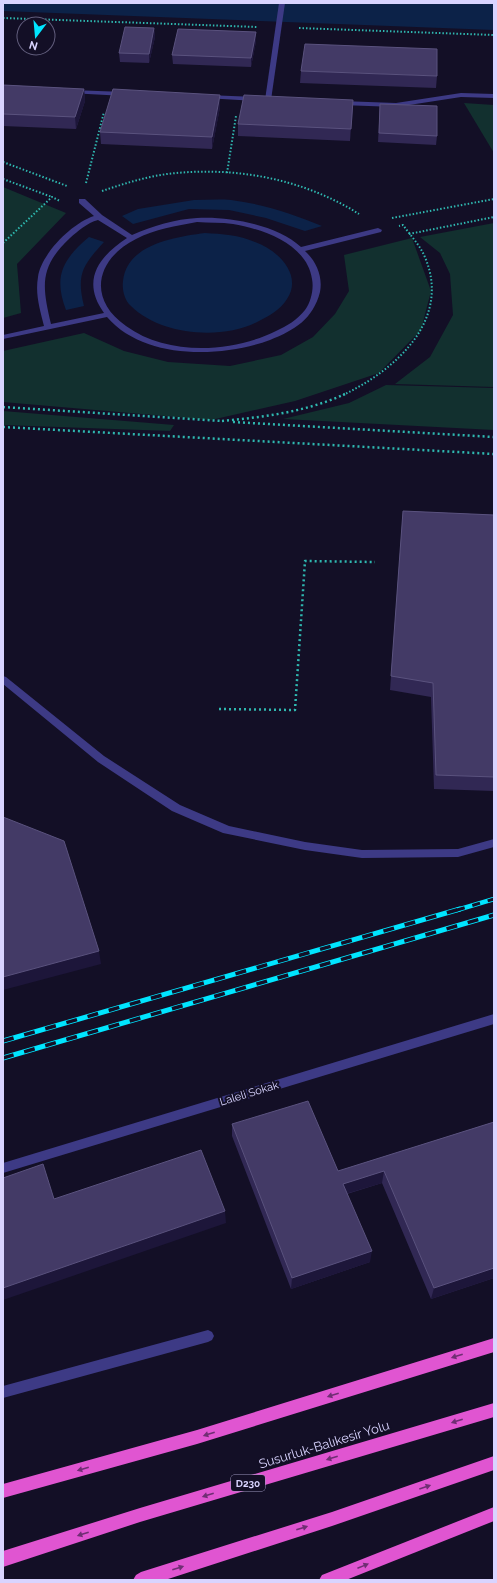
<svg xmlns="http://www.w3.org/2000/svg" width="497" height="1583" font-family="Raleway,sans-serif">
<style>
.green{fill:#12302f}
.water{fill:#0c2248}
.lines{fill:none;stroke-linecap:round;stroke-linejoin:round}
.path-far1{stroke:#2fb8b0;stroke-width:2;stroke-dasharray:1.5 2;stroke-linecap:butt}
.path{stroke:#2fb8b0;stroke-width:2.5;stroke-dasharray:2 3;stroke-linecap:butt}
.service{fill:#3d3a85;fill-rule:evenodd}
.pedestrian{fill:#3d3a85;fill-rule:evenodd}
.minor{fill:#3d3a85;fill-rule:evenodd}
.tertiary{fill:#3d3a85;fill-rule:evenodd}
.trunk{fill:#e055d1;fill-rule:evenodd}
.rail-far1-casing{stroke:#00e5ff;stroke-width:4.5}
.rail-casing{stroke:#00e5ff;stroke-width:5}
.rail-far1{stroke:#130f26;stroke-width:3;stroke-dasharray:8;stroke-linecap:butt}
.rail{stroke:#130f26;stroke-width:3.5;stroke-dasharray:11;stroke-linecap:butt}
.wall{fill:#312854}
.shaded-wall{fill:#1d163a}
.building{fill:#433a66;stroke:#5a527e}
.oneway{fill:#6f2e73}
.labels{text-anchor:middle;stroke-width:4;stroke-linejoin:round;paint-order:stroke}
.shield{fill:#130f26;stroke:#9e99be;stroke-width:1}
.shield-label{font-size:10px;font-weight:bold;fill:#d9d4ff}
.street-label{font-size:11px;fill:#d9d4ff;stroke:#130f26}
.near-street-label{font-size:13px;fill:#d9d4ff;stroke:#130f26}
</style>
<rect width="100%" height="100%" fill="#130f26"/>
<g class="green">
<polygon points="464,103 494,105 494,153"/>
<polygon points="3,187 66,213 17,264 21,313 3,318"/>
<polygon points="494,223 494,387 395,384 430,357 453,315 450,274 440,253 420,237"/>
<polygon points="412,238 431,291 421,330 379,373 295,401 211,420 3,402 3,351 84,333 124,351 168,362 230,366 281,355 313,337 335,314 349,291 344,255"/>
<polygon points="386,385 494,388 494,430 283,419 349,403"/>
<polygon points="3,411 174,425 170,431 3,425"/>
</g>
<g class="water">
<polygon points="3,3 494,3 494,30 3,11"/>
<path d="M194,200C206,200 219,199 231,200C263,204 293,214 322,226L305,231L266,218L229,210L189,209L133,224L122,216L138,209Z"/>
<path d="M205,233C222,234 239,235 255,242C278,250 303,275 287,299C280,310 269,316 259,321C222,341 160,335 131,306C124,300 122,289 123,281C127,244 175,237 205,233Z"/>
<path d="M89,237L104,242C83,265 76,274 84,306L66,310C53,276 63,259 89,237Z"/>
</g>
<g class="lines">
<g class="path-far1">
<polyline points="3,18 258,27"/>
<polyline points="299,28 494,35"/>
<polyline points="3,162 67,186"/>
<polyline points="227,173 236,116"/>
<polyline points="3,179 52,197"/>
<polyline points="86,183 104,112"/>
<path d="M102,191C123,184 145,177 167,174C233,166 302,178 359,214"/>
<polyline points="392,218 494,199"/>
<polyline points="409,234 494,217"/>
<polyline points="3,243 52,197 60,201"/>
<path d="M343,395C396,370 453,319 424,255C419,244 410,235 403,225L399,226"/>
</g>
<g class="path">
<polyline points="3,407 222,421"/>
<path d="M222,421C264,417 306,412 345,394"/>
<polyline points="233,422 494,437"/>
<polyline points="3,427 494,454"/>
<polyline points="219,709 295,710 305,561 375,562"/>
</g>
<polygon class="service" points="208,1330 212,1332 214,1336 212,1340 208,1342 3,1398 3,1386"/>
<g class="pedestrian">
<polygon points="279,3 285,3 271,100 268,102 265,100"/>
<polygon points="71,90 125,92 128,94 125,96 69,93 68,92"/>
<polygon points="461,93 494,94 494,98 461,97 396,107 341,105 338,103 341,101 396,103"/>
<polygon points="207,95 257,97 260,99 257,101 205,98 204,97"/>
<path d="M79,199H85L102,215L132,235C152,226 176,219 197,218C229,216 277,225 301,247L378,228L382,230L381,232L305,251C316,261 323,276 320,292C313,319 295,330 270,340C221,358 144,360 107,317L3,339V335L44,326C40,310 35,294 38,277C41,254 72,223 94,216L79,203ZM98,220L127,238C98,257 81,281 104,313L51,324C42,286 39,267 70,238C78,231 87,223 98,220ZM197,222C209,223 221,222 233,224C263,229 307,244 312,279C314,289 311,302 305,310C297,320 287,326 276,331C232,353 167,356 126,326C87,299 96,259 136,239C155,229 176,226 197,222Z"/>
</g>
<polygon class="minor" points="494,1014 494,1024 3,1173 3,1163"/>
<polygon class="tertiary" points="3,676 6,677 104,756 180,805 229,826 305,842 362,850 458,849 494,839 494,847 458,857 362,858 305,850 223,833 172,811 98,762 3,684"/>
<g class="trunk">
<polygon points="494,1338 494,1352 197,1444 3,1498 3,1484 197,1430"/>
<polygon points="494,1403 494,1417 140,1522 3,1567 3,1551 140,1508"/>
<polygon points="494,1456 494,1470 332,1526 165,1580 133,1580 136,1575 141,1572 332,1512"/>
<polygon points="494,1507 494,1521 346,1580 319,1580 322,1575"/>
</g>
<defs>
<polyline id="rail-far1" points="457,910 494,899"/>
<g id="rail">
<polyline points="3,1041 460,909"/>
<polyline points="3,1058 494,915"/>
</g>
</defs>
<use href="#rail-far1" class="rail-far1-casing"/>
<use href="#rail" class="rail-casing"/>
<use href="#rail-far1" class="rail-far1"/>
<use href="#rail" class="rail"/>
</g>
<g class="wall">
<polygon points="154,28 155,37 149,63 120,62 119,53"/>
<polygon points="256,32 256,41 251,67 173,64 172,55"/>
<polygon points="301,71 437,76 436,88 300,83"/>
<polygon points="3,85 84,89 85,101 76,129 3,126"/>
<polygon points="353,100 350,141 238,136 238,124"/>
<polygon points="380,104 437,136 436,145 378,142"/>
<polygon points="220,107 212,149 101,144 100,132"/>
<polygon points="403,511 494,515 494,791 434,789 431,697 390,690"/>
<polygon points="494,1122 494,1278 431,1299 382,1183 347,1194 370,1262 291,1289 232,1136 232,1124 338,1171"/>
</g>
<g class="shaded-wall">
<polygon points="154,28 155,37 149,63 149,54"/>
<polygon points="256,32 256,41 251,67 251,58"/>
<polygon points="84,89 85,101 76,129 75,117"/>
<polygon points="220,95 220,107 212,149 212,137"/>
<polygon points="353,100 353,112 350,141 351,129"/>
<polygon points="99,951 101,964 3,990 3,977"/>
<polygon points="384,1171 382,1183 342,1195 343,1184"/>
<polygon points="225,1211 226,1223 3,1300 3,1288"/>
<polygon points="372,1251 370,1262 291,1289 292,1278"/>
<polygon points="494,1268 494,1278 431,1299 434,1288"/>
</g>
<g class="building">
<polygon points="125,27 154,28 149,54 119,53"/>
<polygon points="178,29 256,32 251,58 172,55"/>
<polygon points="305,44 437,49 437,76 301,71"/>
<polygon points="3,85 84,89 75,117 3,114"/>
<polygon points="113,89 220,95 212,137 100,132"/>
<polygon points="244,95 353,100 351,129 238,124"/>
<polygon points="380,104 437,106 437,136 379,133"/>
<polygon points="403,511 494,515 494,777 436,775 433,683 391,676"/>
<polygon points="3,817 64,841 99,951 3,977"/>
<polygon points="308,1101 338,1171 494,1122 494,1268 434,1288 384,1171 343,1184 372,1251 292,1278 232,1124"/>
<polygon points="201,1150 225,1211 3,1288 3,1178 43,1164 54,1199"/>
</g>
<defs><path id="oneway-solid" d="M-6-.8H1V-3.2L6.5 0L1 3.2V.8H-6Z"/></defs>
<g class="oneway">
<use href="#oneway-solid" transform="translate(457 1356) rotate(163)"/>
<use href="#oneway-solid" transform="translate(333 1395) rotate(163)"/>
<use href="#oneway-solid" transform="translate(457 1421) rotate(163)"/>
<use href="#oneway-solid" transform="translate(209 1434) rotate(163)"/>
<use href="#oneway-solid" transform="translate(332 1458) rotate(163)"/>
<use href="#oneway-solid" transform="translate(83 1469) rotate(164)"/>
<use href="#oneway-solid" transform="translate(425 1487) rotate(-19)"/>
<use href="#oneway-solid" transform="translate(208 1495) rotate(163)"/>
<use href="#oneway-solid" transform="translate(302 1528) rotate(-18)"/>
<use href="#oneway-solid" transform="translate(83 1534) rotate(162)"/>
<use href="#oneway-solid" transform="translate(363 1566) rotate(-22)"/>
<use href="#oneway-solid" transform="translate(178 1568) rotate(-18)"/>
</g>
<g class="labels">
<rect class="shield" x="231" y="1475" width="34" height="16" rx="3"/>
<g class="shield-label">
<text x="248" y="1487">D230</text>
</g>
<g class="street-label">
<text transform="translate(249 1093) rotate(-17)" y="4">Laleli Sokak</text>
</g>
<g class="near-street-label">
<text transform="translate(324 1444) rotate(-17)" y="5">Susurluk-Balıkesir Yolu</text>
</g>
</g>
<rect width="497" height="1583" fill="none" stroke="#d9d4ff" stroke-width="8"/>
<g transform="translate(36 36) rotate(196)"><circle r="19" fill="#130f26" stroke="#625e7d"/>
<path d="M0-3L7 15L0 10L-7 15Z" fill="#00e5ff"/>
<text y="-6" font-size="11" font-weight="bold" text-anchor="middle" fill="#d9d4ff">N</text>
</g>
</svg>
